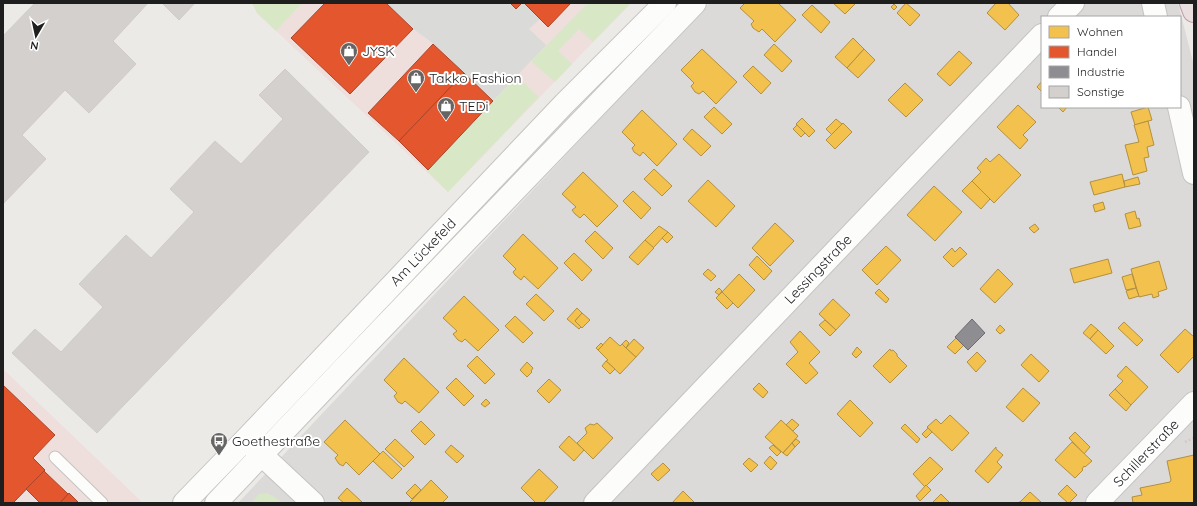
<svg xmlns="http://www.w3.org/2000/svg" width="1197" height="506" font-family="Quicksand,sans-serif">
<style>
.residential{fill:#dbdad8;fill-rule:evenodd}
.commercial{fill:#eedfdd}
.religious{fill:#dadad8}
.grass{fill:#d8e8c6}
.homes{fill:#f2c14e;stroke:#b29040}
.shops{fill:#e4572e;stroke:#a94629}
.industry{fill:#8d8d92;stroke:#6c6c6f}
.building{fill:#d3d0ce;stroke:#cfccc8}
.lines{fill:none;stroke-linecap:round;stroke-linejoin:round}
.lane-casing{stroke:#c5c4c3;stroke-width:13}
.street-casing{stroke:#c5c4c3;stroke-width:24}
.highway-casing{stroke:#c19fa8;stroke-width:24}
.path{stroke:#d5c9c7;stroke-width:2.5;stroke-dasharray:2 2;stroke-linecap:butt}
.lane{stroke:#fcfcfb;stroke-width:11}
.street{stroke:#fcfcfb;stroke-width:22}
.highway{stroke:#e9dfe0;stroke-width:22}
.labels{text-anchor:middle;stroke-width:4;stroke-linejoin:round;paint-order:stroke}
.poi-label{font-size:14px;fill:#1e1e1e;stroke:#fff;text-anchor:start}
.street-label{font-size:14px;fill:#1e1e1e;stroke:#fff}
</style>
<rect width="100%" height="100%" fill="#eceae7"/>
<path class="residential" d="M709,3H1178L1194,66V503H238ZM1042,17H1180V107H1042Z"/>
<g class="commercial">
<polygon points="252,3 631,3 448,192 257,13"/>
<polygon points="3,369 143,503 3,503"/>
</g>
<polygon class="religious" points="386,3 510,3 516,9 522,3 524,3 540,19 529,29 546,45 493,101 434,44 412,28"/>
<g class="grass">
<polygon points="252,3 302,3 276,31 257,13"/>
<polygon points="588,3 631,3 593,42 579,29 558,51 572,64 555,82 533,63 532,60"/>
<polygon points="517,76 539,97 448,192 427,171"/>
<polygon points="267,493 276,498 282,503 251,503 259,494"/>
</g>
<g class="homes">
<polygon points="745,3 778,3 796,20 775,42 762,29 759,32 753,28 751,24 754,21 740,8"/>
<polygon points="833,3 854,3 855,4 845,14"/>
<polygon points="906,3 920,15 910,26 897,13"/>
<polygon points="996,3 1008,3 1019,15 1005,30 987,13"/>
<polygon points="894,4 897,7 894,10 891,7"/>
<polygon points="812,5 830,22 821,33 802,15"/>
<polygon points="853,38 864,49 847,68 835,57"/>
<polygon points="774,44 792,61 782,72 764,55"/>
<polygon points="702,49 737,82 716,104 703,91 699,94 695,92 691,86 694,83 681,70"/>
<polygon points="864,49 875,60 858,78 847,68"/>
<polygon points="959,51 972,63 950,86 937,74"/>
<polygon points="753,66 771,83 761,94 743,76"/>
<polygon points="1042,81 1042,92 1037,87"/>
<polygon points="905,83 923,100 906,117 888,100"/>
<polygon points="1018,105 1036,122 1023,135 1028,140 1020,149 997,127"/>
<polygon points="714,107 732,124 722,134 704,117"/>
<polygon points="1058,107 1067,107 1063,112"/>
<polygon points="1148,107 1152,120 1135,125 1131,112"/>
<polygon points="642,110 677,144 657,166 643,152 640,156 634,152 632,148 635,145 622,132"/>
<polygon points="802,118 815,131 809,137 796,124"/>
<polygon points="836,119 842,124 832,135 826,129"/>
<polygon points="1148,121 1154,145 1147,147 1149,157 1144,158 1147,171 1133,175 1125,145 1139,142 1134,125"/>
<polygon points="843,123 852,132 835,149 826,140"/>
<polygon points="797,125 805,133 801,137 793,129"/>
<polygon points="692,129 711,146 701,156 683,139"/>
<polygon points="999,154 1021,175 994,203 972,181 981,172 977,168 986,158 990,162"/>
<polygon points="654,169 672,186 662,196 644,179"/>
<polygon points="583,172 618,206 597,227 584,214 580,218 575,214 572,210 576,207 562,194"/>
<polygon points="1122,174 1125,187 1094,195 1090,182"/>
<polygon points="1138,177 1140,184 1125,187 1124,181"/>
<polygon points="708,180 735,206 716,227 688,201"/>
<polygon points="972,181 990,199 981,209 962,191"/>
<polygon points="934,186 962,212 935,241 907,215"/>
<polygon points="633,191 651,208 641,219 623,201"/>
<polygon points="1103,202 1105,209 1095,212 1093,205"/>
<polygon points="1135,211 1137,219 1139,218 1141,226 1129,229 1125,214"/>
<polygon points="775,223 794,241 770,266 752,248"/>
<polygon points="1035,224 1039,229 1034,233 1029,228"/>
<polygon points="659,226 668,232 653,248 645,240"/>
<polygon points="595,231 613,248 603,259 585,241"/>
<polygon points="668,232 673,237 667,243 662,238"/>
<polygon points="523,234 558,268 538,289 524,276 521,280 515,275 513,272 516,269 503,256"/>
<polygon points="645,240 654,248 638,265 629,257"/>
<polygon points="886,246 901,260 877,285 862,270"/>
<polygon points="960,247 967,254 953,267 943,257 952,248 955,252"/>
<polygon points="574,253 592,270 582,281 564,263"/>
<polygon points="757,256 772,271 764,280 749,265"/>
<polygon points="1108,259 1112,273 1074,283 1070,269"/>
<polygon points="1159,261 1167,289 1158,292 1159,296 1153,298 1152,294 1139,297 1131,269"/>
<polygon points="708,269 716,276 711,281 703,274"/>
<polygon points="998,269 1013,284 995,303 980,289"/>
<polygon points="739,274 755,290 738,308 722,292"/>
<polygon points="1132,274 1136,288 1126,290 1122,277"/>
<polygon points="719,288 722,291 719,295 715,292"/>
<polygon points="1136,288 1139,296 1129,299 1126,291"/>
<polygon points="879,289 889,299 886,303 875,293"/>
<polygon points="722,292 733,303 727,309 716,298"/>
<polygon points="536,294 554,311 544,321 526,304"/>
<polygon points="464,296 499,330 478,351 465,339 462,342 458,340 453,334 457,331 443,318"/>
<polygon points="833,299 850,315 836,330 819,314"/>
<polygon points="577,308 582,313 575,321 581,327 579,329 567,319"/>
<polygon points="582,313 590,320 582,328 575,321"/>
<polygon points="515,316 533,333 523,343 505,326"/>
<polygon points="825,320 836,330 830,336 819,325"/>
<polygon points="1124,322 1143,340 1137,346 1118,328"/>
<polygon points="1091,324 1098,330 1090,339 1083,333"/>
<polygon points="1000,325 1005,330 1000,334 996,330"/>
<polygon points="1185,329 1194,337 1194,356 1178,373 1160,355"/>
<polygon points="1098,330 1114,346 1106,354 1090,339"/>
<polygon points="800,331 820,352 809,363 818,373 806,384 786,364 798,352 790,342"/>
<polygon points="610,337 620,346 622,344 636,357 620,374 606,361 608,360 598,350"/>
<polygon points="956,338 964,345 955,354 947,347"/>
<polygon points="634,339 644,348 636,357 626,348"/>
<polygon points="626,340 629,343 626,348 622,344"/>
<polygon points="601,343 603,345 598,350 596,348"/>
<polygon points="857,347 862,352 856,358 852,354"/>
<polygon points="890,349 891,351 893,350 897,354 897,356 907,366 890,383 873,366"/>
<polygon points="977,352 986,361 976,372 967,362"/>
<polygon points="1031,354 1049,371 1039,382 1021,365"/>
<polygon points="477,356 495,374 485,384 467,366"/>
<polygon points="404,358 439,392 419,413 405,401 402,404 398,402 394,396 397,393 384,380"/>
<polygon points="606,361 615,369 610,374 602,366"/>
<polygon points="527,362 533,368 531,371 532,372 527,377 520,370"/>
<polygon points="1126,366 1148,387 1131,405 1115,389 1123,381 1117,376"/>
<polygon points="456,378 474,396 464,406 446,388"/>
<polygon points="549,379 561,390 549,403 537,391"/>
<polygon points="759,383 768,392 763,398 753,389"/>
<polygon points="1023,388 1040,403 1023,422 1006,407"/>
<polygon points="1115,389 1131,405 1126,411 1109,395"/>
<polygon points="486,399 490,403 485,407 481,404"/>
<polygon points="850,400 873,423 860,437 837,414"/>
<polygon points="950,415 969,433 952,451 927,427 936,419 941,424"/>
<polygon points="792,419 799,425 793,431 786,425"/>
<polygon points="345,420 380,454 359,475 346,462 343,466 339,464 335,458 338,455 324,442"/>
<polygon points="781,420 798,436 783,453 765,437"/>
<polygon points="421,421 435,435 425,445 411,431"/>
<polygon points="597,423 613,438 593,459 577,443 587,433 585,428 590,424 594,425"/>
<polygon points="905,424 920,439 917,443 901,428"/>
<polygon points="928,428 932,432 926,438 922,434"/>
<polygon points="1075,432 1090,447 1084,454 1069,438"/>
<polygon points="569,436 584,450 574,461 559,447"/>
<polygon points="395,439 414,457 404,467 385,449"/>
<polygon points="796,439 800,442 795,447 792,443"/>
<polygon points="1072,442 1092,461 1085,467 1084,466 1082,469 1083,470 1075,478 1055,460"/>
<polygon points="792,443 795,447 787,456 783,453"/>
<polygon points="451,445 464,456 457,463 445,452"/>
<polygon points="773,445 781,452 777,456 769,448"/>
<polygon points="996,447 996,449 1003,455 997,462 1002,467 988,483 975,471"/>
<polygon points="383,451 402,469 392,479 373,461"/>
<polygon points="1194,455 1194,503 1133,503 1132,497 1142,495 1140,488 1170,482 1171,480 1167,461"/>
<polygon points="770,456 777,463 771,470 764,463"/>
<polygon points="930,457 943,469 925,487 913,474"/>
<polygon points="749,458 758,465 751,472 743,464"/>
<polygon points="663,463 670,470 658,481 651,474"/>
<polygon points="539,469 558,487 543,503 536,503 521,488"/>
<polygon points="431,480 448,497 442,503 409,503"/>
<polygon points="415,484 421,490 412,499 406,493"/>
<polygon points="926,485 931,490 920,501 916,496"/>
<polygon points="1067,485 1077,495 1069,503 1068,503 1058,494"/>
<polygon points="347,488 363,503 344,503 338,498"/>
<polygon points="683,491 695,503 672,503"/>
<polygon points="1030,492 1042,503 1016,503 1020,502"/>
<polygon points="941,494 950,503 932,503"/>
</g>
<g class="shops">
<polygon points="325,3 386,3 413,29 350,94 291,38"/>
<polygon points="510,3 522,3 516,9"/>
<polygon points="524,3 571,3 548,27"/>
<polygon points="433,44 464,73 399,141 368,113"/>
<polygon points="464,73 493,101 428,170 399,141"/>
<polygon points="3,385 55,435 33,458 45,470 13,503 3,503"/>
<polygon points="44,471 68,494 60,503 40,503 26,489"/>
<polygon points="69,493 79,503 60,503"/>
</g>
<polygon class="industry" points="972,319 985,333 968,350 955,337"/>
<g class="building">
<polygon points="35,3 148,3 113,41 136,64 89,113 65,90 22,135 46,159 3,204 3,36"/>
<polygon points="162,3 195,3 179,20"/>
<polygon points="285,69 369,152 97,433 12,353 35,329 61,352 103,307 79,284 126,235 151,258 194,212 170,189 215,141 241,164 283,119 259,95"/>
</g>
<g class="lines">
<defs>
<polyline id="lane" points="55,457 102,503"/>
<g id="street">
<polyline points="1153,3 1156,17"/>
<polyline points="1059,17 1073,3"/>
<polyline points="1179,107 1194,173"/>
<polyline points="251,445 313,503"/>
<polyline points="184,503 246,439 564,104 665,3"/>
<polyline points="216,503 341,371 695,3"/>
<polyline points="595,503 1042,35"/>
<polyline points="1097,503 1194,403"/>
</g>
<polyline id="highway" points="1191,3 1194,11"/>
</defs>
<use href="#lane" class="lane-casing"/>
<use href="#street" class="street-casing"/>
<use href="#highway" class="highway-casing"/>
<polyline class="path" points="1185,442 1194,438"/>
<use href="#lane" class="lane"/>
<use href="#street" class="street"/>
<use href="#highway" class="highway"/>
</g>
<defs>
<symbol id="shop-pin" viewBox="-11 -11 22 30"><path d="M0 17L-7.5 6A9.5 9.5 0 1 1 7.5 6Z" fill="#666564" stroke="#fff"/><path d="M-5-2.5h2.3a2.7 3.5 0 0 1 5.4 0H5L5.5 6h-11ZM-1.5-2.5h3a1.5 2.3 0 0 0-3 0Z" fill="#fff"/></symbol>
<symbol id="bus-pin" viewBox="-11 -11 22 30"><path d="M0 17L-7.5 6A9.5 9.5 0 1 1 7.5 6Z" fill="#666564" stroke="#fff"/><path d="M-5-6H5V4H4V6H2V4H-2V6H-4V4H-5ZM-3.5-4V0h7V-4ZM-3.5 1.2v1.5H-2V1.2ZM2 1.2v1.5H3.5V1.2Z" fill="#fff"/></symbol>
</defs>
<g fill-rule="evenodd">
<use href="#shop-pin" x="339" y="41" width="20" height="27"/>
<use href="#shop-pin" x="406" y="68" width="20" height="27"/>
<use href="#shop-pin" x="436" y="96" width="20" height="27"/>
<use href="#bus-pin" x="209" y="431" width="20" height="27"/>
</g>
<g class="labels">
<g class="poi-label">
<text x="362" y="56">JYSK</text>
<text x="429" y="83">Takko Fashion</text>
<text x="459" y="111">TEDi</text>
<text x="232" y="446">Goethestraße</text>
</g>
<g class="street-label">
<text transform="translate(423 252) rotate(-46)" y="5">Am Lückefeld</text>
<text transform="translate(818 269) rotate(-46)" y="5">Lessingstraße</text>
<text transform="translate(1146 453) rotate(-46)" y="5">Schillerstraße</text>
</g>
</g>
<rect width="1197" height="506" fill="none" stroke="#1e1e1e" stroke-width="8"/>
<rect x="1041" y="16" width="140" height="92" fill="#ffffff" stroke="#a5a5a5"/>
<rect x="1049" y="26" width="20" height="12" fill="#f2c14e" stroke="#a5a5a5"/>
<text x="1077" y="36" font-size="12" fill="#1e1e1e">Wohnen</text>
<rect x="1049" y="46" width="20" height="12" fill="#e4572e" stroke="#a5a5a5"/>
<text x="1077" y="56" font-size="12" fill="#1e1e1e">Handel</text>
<rect x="1049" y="66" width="20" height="12" fill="#8d8d92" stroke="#a5a5a5"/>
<text x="1077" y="76" font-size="12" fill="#1e1e1e">Industrie</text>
<rect x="1049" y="86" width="20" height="12" fill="#d3d0ce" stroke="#a5a5a5"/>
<text x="1077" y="96" font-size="12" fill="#1e1e1e">Sonstige</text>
<g transform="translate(36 36) rotate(189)" stroke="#ffffff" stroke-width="3" paint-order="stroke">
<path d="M0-3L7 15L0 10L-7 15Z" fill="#1e1e1e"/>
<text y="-6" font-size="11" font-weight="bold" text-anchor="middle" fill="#1e1e1e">N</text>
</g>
</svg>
